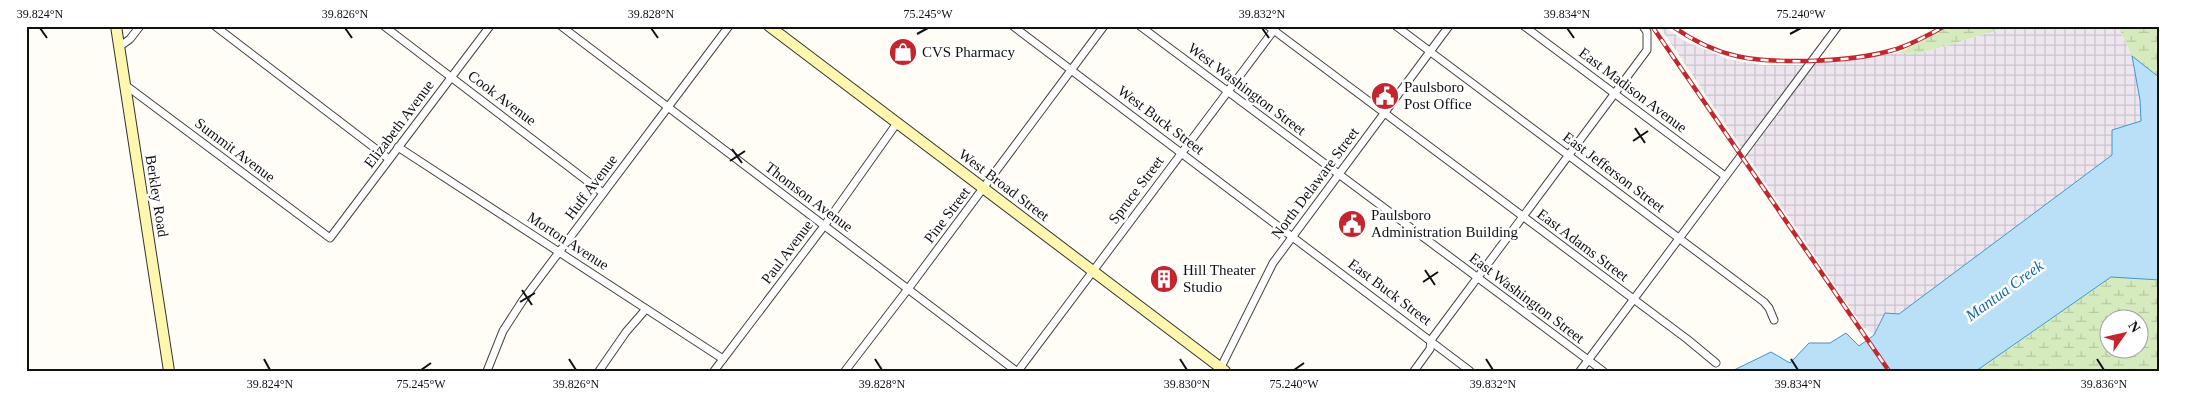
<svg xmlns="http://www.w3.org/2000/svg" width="2186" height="397" font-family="Georgia,serif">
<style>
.industrial{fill:url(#industrial-grid)}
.wetland{fill:url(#wetland-marsh);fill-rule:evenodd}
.water{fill:#b9e0f7;stroke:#3f96cf}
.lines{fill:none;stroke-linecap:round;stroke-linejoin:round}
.street-casing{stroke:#444;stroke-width:9}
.secondary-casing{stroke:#333;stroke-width:12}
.street{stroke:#fff;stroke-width:7}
.secondary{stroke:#fff6b0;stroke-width:10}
.rail-casing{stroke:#c4262e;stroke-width:4.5}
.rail{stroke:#fff;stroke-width:2.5;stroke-dasharray:8;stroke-linecap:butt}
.ticks{fill:none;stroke:#111;stroke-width:2}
.labels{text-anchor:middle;stroke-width:5;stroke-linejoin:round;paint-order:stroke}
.poi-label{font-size:15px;fill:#111;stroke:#fff;text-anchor:start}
.street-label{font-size:15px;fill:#111;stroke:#fff}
.water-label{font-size:16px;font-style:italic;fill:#1768a6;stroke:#fff}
.neatline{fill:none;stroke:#111;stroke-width:2}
.ticks-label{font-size:12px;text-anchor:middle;fill:#111}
</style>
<defs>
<pattern id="industrial-grid" width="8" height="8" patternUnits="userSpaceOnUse" patternTransform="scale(1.25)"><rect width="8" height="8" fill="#eee6ef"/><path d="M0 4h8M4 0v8" fill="none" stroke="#cbc4cc"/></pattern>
<pattern id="wetland-marsh" width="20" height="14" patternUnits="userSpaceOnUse" patternTransform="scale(1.25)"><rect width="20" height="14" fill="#d5ebbd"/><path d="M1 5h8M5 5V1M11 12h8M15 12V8" fill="none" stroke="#b6c8a1"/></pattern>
</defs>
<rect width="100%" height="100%" fill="#fffdf5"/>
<polygon class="industrial" points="1659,26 1663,26 1685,41 1728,59 1762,65 1807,65 1898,53 1922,53 2011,26 2118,26 2132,56 2140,100 2141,121 2112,130 2112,155 1899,314 1885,313 1874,335 1863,327"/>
<g class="wetland">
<polygon points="1951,26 2011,26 1922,53 1898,53"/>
<polygon points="2118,26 2160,26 2160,78 2132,56"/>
<path d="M2111,277L2160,280V371H1976ZM2108,320H2138V350H2108Z"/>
</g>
<polygon class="water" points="2132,56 2160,78 2160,280 2111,277 1976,371 1732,371 1771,352 1790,363 1809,343 1830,343 1846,333 1859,346 1874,335 1885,313 1899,314 2112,155 2112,130 2141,121 2140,100"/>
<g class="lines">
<defs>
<g id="street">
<polyline points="215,26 389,159"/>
<polyline points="384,26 603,193"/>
<polyline points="561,26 1016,371"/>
<polyline points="1013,26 1470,371"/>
<polyline points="1140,26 1603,371"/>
<polyline points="1268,26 1687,339 1716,363"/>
<polyline points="1396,26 1764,302 1769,308 1774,320"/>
<polyline points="1524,26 1725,176"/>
<polyline points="119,47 130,39 140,26"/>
<polyline points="124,84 330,238 490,26"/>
<polyline points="398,147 723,359"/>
<polyline points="1221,367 1273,263 1449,26"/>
<polyline points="487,371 503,331 523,300 729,26"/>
<polyline points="599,371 626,332 646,309"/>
<polyline points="714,371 824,226 897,123"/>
<polyline points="845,371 908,289 1104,26"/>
<polyline points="1018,371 1277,26"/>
<polyline points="1414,371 1430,349 1431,340 1647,50 1647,32 1643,26"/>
<polyline points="1580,371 1838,26"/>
</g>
<g id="secondary">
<polyline points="116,26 169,371"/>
<polyline points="769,26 1225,371"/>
</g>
</defs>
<use href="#street" class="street-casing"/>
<use href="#secondary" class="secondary-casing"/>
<use href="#street" class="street"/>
<use href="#secondary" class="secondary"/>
<defs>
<g id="rail">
<polyline points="1652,26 1889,371"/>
<path d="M1672,26C1719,59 1754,62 1810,61C1838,60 1866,58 1893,50C1911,45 1928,35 1945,26"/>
</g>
</defs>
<use href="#rail" class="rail-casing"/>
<use href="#rail" class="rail"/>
</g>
<path class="ticks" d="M40,28L47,38M345,28L352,38M651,28L658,38M1262,28L1269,38M1567,28L1574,38M917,34L928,28M1790,34L1801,28M1635,128L1645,143M1633,141L1648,131M732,149L742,163M730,161L745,151M1425,270L1435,285M1423,282L1438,272M522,290L532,305M520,302L535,293M264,359L270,370M569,359L576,370M875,359L882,370M1180,359L1187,370M1486,359L1493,370M1791,359L1798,370M2097,359L2104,370M421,370L431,363M1294,370L1304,363"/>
<defs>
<symbol id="shop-disc" viewBox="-11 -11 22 22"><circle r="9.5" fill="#c4262e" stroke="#fff"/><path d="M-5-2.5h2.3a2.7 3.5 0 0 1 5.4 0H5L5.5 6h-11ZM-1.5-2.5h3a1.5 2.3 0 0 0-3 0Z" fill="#fff"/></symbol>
<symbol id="civic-disc" viewBox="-11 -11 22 22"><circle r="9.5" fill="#c4262e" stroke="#fff"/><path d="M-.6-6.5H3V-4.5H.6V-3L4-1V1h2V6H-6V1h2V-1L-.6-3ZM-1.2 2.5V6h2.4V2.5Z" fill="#fff"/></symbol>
<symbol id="building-disc" viewBox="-11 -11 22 22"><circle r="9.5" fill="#c4262e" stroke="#fff"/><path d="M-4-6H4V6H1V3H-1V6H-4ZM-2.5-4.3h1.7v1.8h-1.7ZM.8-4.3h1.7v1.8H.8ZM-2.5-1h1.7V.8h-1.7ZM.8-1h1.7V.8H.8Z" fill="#fff"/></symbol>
</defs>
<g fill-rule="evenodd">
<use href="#shop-disc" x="887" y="36" width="32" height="32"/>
<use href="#civic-disc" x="1369" y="80" width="32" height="32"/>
<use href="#civic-disc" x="1336" y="208" width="32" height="32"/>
<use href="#building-disc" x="1148" y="263" width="32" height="32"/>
</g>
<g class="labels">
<g class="poi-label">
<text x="922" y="57">CVS Pharmacy</text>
<text x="1404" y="92">Paulsboro<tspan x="1404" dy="17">Post Office</tspan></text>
<text x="1371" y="220">Paulsboro<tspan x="1371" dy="17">Administration Building</tspan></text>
<text x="1183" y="275">Hill Theater<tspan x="1183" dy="17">Studio</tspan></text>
</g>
<g class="street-label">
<text transform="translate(1247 89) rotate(37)" y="5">West Washington Street</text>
<text transform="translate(1633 90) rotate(37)" y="5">East Madison Avenue</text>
<text transform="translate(502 98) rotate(37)" y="5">Cook Avenue</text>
<text transform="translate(1161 120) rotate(37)" y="5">West Buck Street</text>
<text transform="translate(399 124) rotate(-53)" y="5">Elizabeth Avenue</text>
<text transform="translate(235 150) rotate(37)" y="5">Summit Avenue</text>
<text transform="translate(1614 172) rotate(37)" y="5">East Jefferson Street</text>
<text transform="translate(1315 183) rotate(-53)" y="5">North Delaware Street</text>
<text transform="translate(1004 185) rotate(37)" y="5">West Broad Street</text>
<text transform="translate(591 187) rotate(-53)" y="5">Huff Avenue</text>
<text transform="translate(1136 190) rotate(-53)" y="5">Spruce Street</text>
<text transform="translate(157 196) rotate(81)" y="5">Berkley Road</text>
<text transform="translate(809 197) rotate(37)" y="5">Thomson Avenue</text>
<text transform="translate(947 215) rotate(-53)" y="5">Pine Street</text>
<text transform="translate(568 241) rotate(33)" y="5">Morton Avenue</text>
<text transform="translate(1583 245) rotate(37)" y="5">East Adams Street</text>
<text transform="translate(787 252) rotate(-53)" y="5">Paul Avenue</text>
<text transform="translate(1390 292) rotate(37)" y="5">East Buck Street</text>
<text transform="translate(1527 298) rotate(37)" y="5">East Washington Street</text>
</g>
<g class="water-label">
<text transform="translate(2004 290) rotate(-36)" y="6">Mantua Creek</text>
</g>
</g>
<rect width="2186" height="397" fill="none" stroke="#ffffff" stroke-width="55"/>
<g transform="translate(2124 334) rotate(56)"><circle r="24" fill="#ffffff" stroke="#a0a0a0"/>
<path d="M0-4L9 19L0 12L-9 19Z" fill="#c4262e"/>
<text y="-8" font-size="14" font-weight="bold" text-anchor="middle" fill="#111111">N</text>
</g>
<rect x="28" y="28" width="2130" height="342" class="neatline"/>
<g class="ticks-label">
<text x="40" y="18">39.824°N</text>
<text x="345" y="18">39.826°N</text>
<text x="651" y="18">39.828°N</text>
<text x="928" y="18">75.245°W</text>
<text x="1262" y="18">39.832°N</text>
<text x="1567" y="18">39.834°N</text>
<text x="1801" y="18">75.240°W</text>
<text x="270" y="388">39.824°N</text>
<text x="421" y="388">75.245°W</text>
<text x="576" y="388">39.826°N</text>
<text x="882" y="388">39.828°N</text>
<text x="1187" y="388">39.830°N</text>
<text x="1294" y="388">75.240°W</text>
<text x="1493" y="388">39.832°N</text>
<text x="1798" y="388">39.834°N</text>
<text x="2104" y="388">39.836°N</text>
</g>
</svg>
